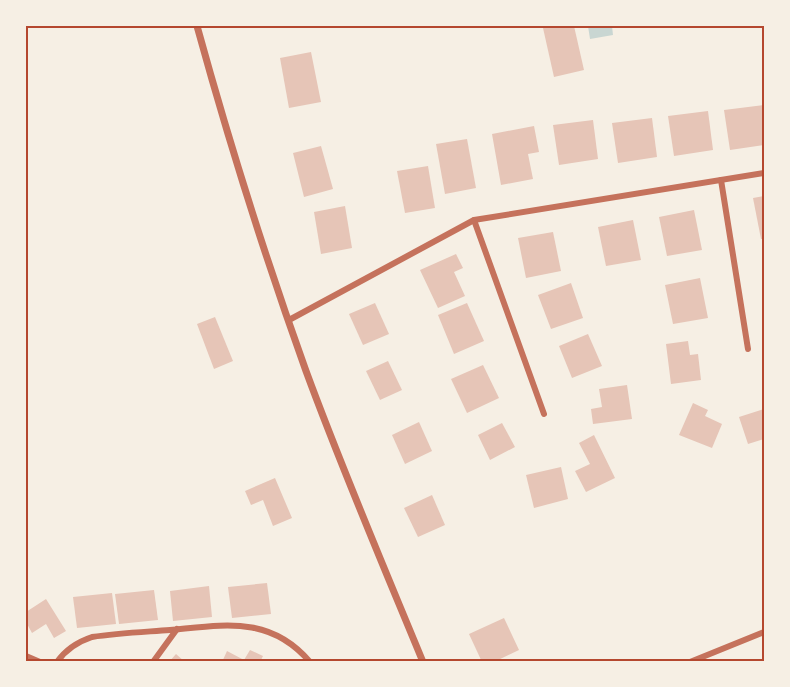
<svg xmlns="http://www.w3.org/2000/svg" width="790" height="687" font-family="'Space Grotesk',sans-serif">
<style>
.water{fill:#c9d6d2}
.building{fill:#e6c5b7}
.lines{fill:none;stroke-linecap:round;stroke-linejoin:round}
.minor{stroke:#c5725c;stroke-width:6}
.tertiary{stroke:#c5725c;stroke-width:7}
.neatline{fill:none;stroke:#b5482f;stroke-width:2}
</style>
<rect width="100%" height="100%" fill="#f6efe4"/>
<polygon class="water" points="588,26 612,26 613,35 590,39"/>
<g class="building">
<polygon points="556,26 574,26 584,70 554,77 543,28"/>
<polygon points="311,52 321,102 289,108 280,58"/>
<polygon points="764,105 764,145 730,150 724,110"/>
<polygon points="708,111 713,150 674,156 668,116"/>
<polygon points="652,118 657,157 618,163 612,123"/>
<polygon points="593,120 598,159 559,165 553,125"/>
<polygon points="534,126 539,152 528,154 533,179 501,185 492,134"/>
<polygon points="467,139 476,188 445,194 436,144"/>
<polygon points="321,146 333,189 304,197 293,153"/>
<polygon points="428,166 435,208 405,213 397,171"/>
<polygon points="764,196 764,239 761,239 753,198"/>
<polygon points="345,206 352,248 321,254 314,212"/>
<polygon points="694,210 702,250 667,256 659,217"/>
<polygon points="633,220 641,260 606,266 598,227"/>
<polygon points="553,232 561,271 526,278 518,238"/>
<polygon points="456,254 463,268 454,272 465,296 438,308 420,270"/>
<polygon points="700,278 708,318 673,324 665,285"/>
<polygon points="571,283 583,318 551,329 538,295"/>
<polygon points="375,303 389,334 363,345 349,314"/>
<polygon points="467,303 484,341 454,354 438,315"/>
<polygon points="215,317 233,361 214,369 197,324"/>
<polygon points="588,334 602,366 572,378 559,346"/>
<polygon points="688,341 690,355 698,354 701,380 671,384 666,344"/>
<polygon points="388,361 402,390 380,400 366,371"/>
<polygon points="483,365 499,398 467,413 451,379"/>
<polygon points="627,385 632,419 593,424 591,409 602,407 599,389"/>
<polygon points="693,403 708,410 705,416 722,424 712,448 679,435"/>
<polygon points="764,409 764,439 748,444 739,417"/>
<polygon points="419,422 432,451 405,464 392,435"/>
<polygon points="502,423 515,447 490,460 478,435"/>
<polygon points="594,435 615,478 586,492 575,471 590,464 579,443"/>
<polygon points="561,467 568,499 534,508 526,475"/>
<polygon points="275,478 292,518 273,526 263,500 251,505 245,491"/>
<polygon points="432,495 445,525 418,537 404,508"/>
<polygon points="267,583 271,614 232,618 228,587"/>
<polygon points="209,586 212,617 173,621 170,591"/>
<polygon points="154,590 158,620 119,624 115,594"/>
<polygon points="112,593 116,624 77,628 73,597"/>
<polygon points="46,599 66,631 54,638 46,624 32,633 26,622 26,612"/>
<polygon points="504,618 519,650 494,662 482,662 469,634"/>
<polygon points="250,650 263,656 260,662 222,662 227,651 244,660"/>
<polygon points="176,654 185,662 169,662"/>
</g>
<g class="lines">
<g class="minor">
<polyline points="721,180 748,349"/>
<polyline points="474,220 544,414"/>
<polyline points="289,320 474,220 764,173"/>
<polyline points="26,656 40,662"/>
<path d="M57,662C66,649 77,642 92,637C118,633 144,632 170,630C224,625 270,615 310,662"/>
<polyline points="153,662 177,629"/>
<polyline points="690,662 764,632"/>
</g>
<path class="tertiary" d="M197,26C229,142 265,257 306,371C342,469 383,565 423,662"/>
</g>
<rect width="790" height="687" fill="none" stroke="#f6efe4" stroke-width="54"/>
<rect x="27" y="27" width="736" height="633" class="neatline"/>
</svg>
